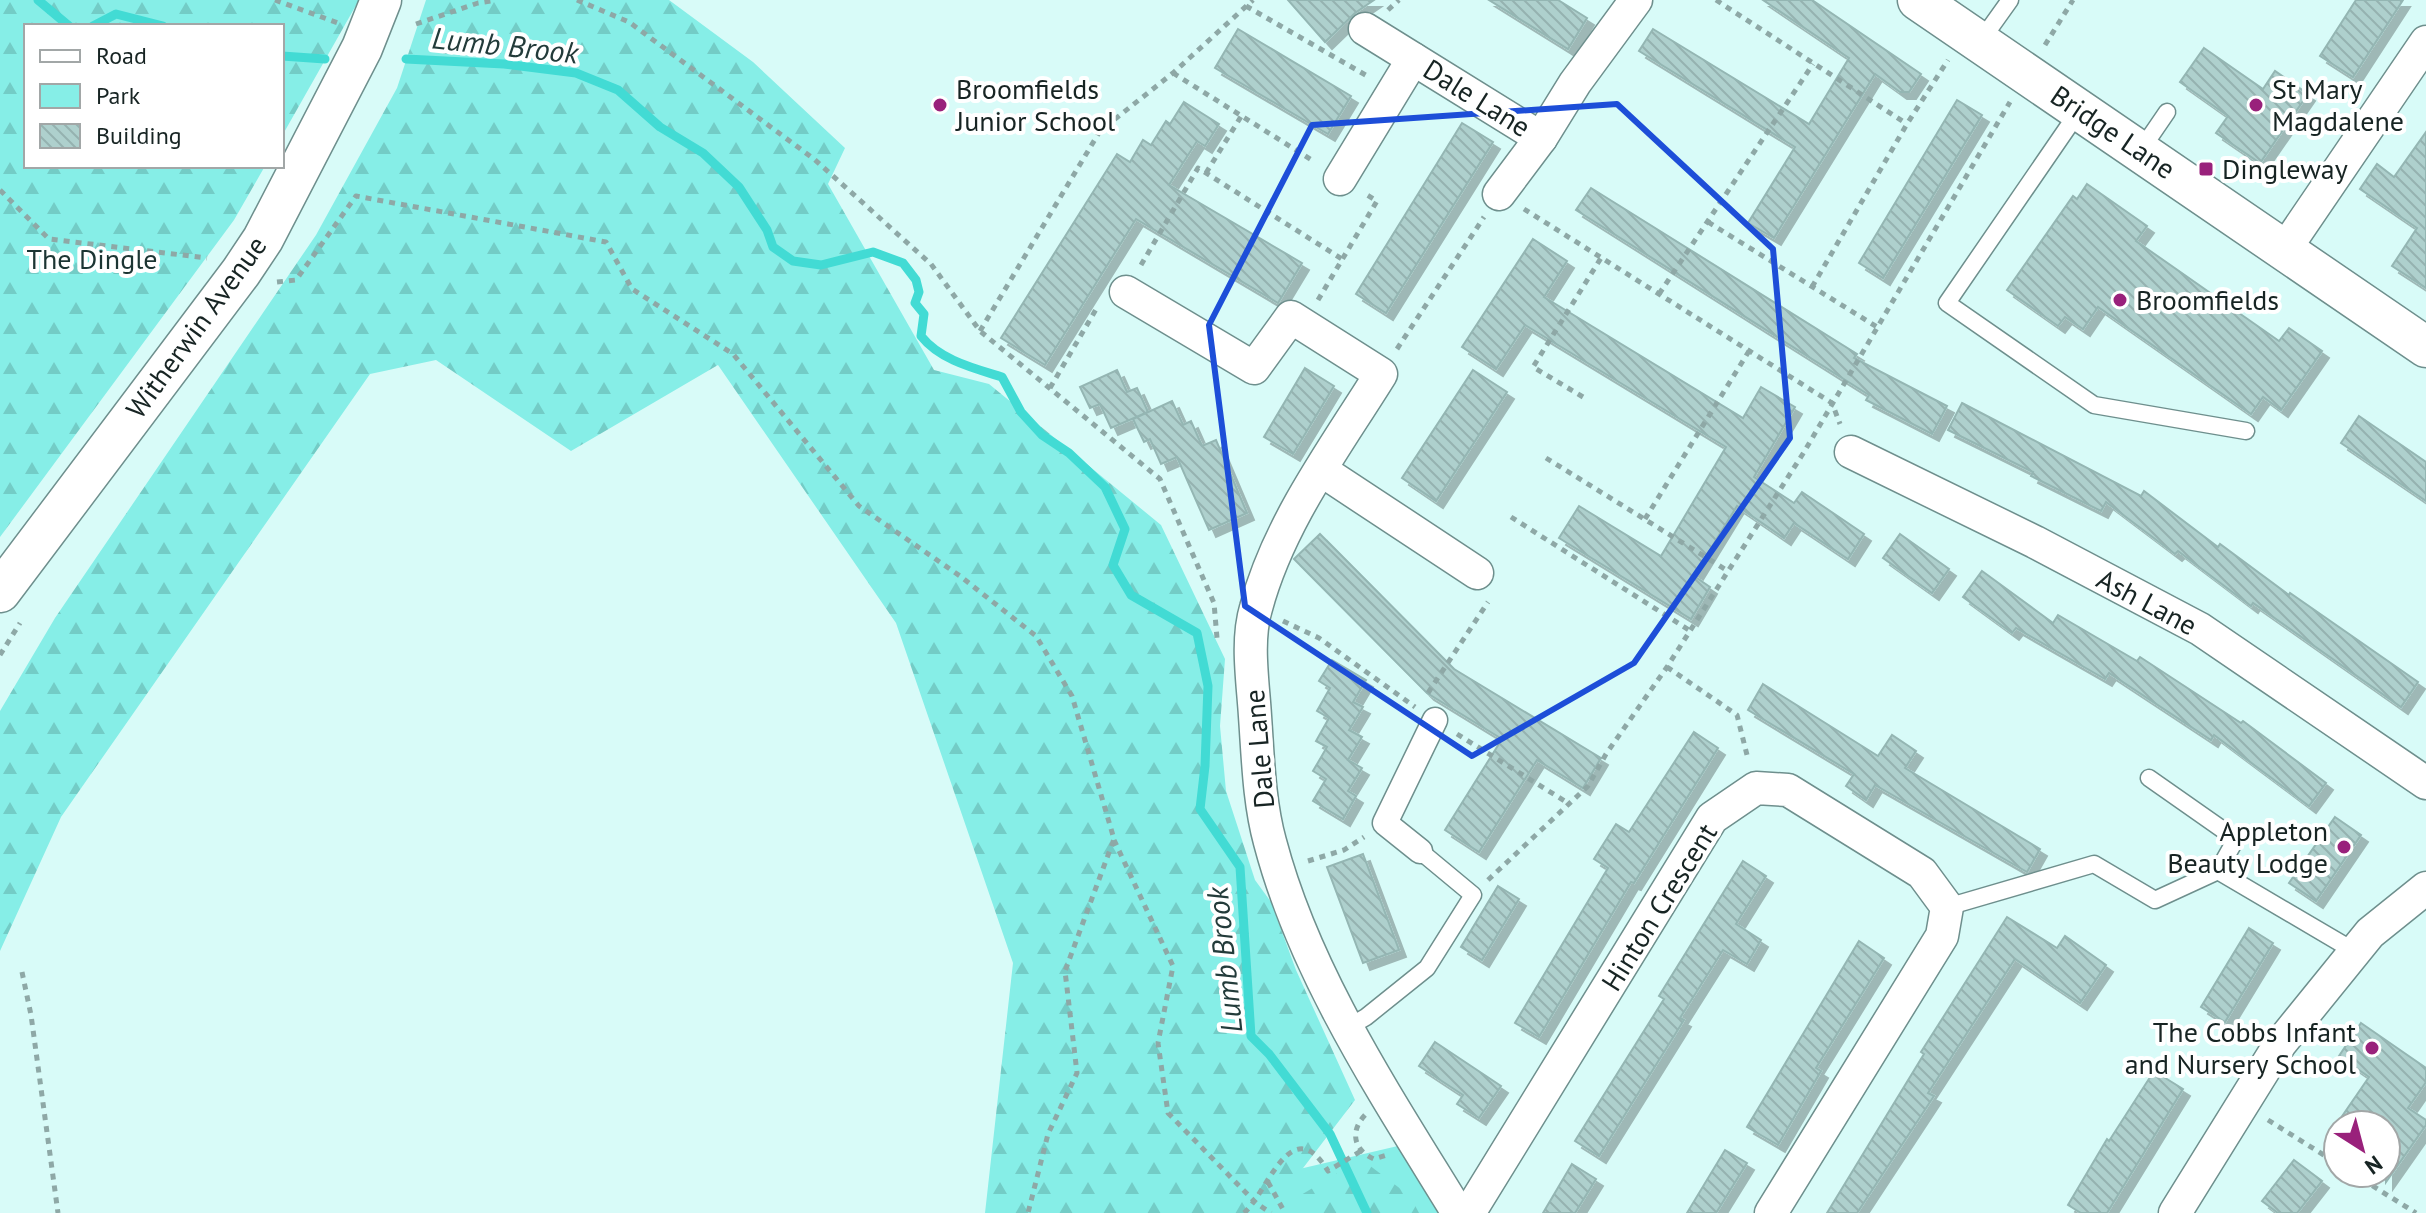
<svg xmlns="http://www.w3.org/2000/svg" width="2426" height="1213" font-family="'PT Sans',sans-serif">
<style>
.green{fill:#86eee7}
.forest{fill:url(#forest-firs)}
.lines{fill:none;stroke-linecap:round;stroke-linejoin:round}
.stream{stroke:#42dbd4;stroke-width:9}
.building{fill:url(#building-back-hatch);stroke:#94b6b3;stroke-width:2;filter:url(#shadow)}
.service-casing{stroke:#6e8f8d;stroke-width:19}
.pedestrian-casing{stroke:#6e8f8d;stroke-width:27}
.minor-casing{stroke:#6e8f8d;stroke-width:35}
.tertiary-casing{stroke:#6e8f8d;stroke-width:43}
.path{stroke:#8ea8a6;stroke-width:5;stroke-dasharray:6 6;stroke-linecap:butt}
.service{stroke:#fff;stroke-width:16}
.pedestrian{stroke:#fff;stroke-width:24}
.minor{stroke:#fff;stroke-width:32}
.tertiary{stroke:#fff;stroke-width:40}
.marked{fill:none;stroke:#1d4ed8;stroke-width:6;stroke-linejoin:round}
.poi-dot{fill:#99217b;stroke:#fff;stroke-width:3}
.labels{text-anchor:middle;stroke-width:8;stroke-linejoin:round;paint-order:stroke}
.poi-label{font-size:28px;fill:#172423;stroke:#fff;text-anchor:start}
.street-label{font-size:28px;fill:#172423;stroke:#fff}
.park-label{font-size:28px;fill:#1c3533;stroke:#fff}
.water-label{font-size:30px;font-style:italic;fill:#233b3a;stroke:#fff}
</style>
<defs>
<pattern id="forest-firs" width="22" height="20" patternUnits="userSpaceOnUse" patternTransform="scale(2)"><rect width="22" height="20" fill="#86eee7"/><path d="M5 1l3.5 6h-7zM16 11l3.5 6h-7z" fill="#73ccc6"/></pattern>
<pattern id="building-back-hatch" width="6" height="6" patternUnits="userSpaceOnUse" patternTransform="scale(2)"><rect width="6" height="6" fill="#aed0cd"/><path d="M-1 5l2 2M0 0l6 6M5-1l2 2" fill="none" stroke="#95b2b0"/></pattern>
<filter id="shadow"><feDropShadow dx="7" dy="7" stdDeviation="0" flood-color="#0004"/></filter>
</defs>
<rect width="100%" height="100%" fill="#d8fbf8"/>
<polygon class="green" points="1415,1142 1458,1213 1270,1213 1295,1170"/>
<g class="forest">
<polygon points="0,0 359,0 282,136 282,26 26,26 26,166 265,166 234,220 0,537"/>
<polygon points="426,0 669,0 753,62 845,148 828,184 934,370 989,384 1161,525 1225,659 1220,726 1226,791 1255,880 1271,902 1296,970 1355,1100 1297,1176 1274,1213 985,1213 1013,963 896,623 718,365 571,451 436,360 370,374 61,817 0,951 0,711 55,618 316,235 397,88"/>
<polygon points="1361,1159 1410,1196 1419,1213 1298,1213 1291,1201"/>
</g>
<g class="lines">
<g class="stream">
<polyline points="38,0 69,26"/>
<polyline points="93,26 116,14 163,26"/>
<polyline points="282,56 325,59"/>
<path d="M406,59L504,64L576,73L618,90L660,127L703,153L739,187L767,230L773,247L793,261L821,265L873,252L903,263L916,280L919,292L915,303L924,314L921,336C940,360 973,368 1002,377L1021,412L1042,435L1069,453L1105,487L1125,529L1113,565L1131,595L1197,633L1208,686L1205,766L1200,809L1240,867L1251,1036L1269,1054L1330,1134L1367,1213"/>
</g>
</g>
<g class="building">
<polygon points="1288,0 1374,0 1355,13 1325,42"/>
<polygon points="1489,0 1558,0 1587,18 1568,49"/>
<polygon points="1763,0 1812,0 1921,74 1909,92 1900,92 1875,74 1774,238 1748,223 1795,147 1639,51 1653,29 1809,124 1849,58"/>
<polygon points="2356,0 2403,0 2353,77 2320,56"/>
<polygon points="1238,29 1351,96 1328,134 1215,68"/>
<polygon points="2204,48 2263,89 2275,71 2308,94 2260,163 2216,133 2228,116 2180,82"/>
<polygon points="1957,100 1982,115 1883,278 1859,263"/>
<polygon points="1184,102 1219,124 1205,146 1197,141 1169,185 1302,263 1278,303 1136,219 1045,365 1001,338 1117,154 1130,162 1143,140 1151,145 1166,121 1170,124"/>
<polygon points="1462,123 1493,142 1386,313 1356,294"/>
<polygon points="2426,132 2426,288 2392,266 2417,228 2360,189 2377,164 2394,177"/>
<polygon points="2087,184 2147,226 2136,241 2279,341 2289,328 2322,351 2281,410 2263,397 2251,414 2098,307 2083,329 2065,317 2058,326 2007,290 2073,196 2077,199"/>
<polygon points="1591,188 1857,354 1854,358 1947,406 1932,434 1866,400 1869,395 1576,210"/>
<polygon points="1533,239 1567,261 1544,297 1743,418 1761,387 1795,407 1754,477 1794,503 1802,492 1864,534 1848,559 1794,523 1784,538 1737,506 1694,576 1710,587 1691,619 1559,538 1579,506 1661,556 1726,447 1525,325 1496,369 1462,347"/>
<polygon points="1305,368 1334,386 1293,454 1264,437"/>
<polygon points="1117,370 1127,392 1137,388 1148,412 1111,428 1100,404 1090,408 1080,387"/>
<polygon points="1473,370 1507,392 1436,501 1402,478"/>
<polygon points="1172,401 1183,425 1191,421 1202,446 1216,440 1247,513 1209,530 1177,457 1161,464 1150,439 1144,442 1133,419"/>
<polygon points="1962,403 2141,496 2144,491 2218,547 2220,544 2289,595 2290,593 2418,682 2401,707 2253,603 2251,606 2178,551 2175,554 2106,502 2101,511 2031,476 2033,472 1948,430"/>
<polygon points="2359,416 2426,462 2426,501 2341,443"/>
<polygon points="1320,534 1454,669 1601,758 1583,788 1537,760 1479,852 1445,830 1502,739 1427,693 1294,559"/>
<polygon points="1900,534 1949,569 1932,593 1883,558"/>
<polygon points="1982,571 2053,623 2058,615 2137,661 2140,657 2241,723 2243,721 2326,783 2309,806 2214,735 2211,740 2109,673 2105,679 2016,628 2012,633 1963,597"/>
<polygon points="1332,660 1366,680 1353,702 1363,707 1349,730 1362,737 1348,760 1362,768 1348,791 1356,796 1343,819 1313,801 1326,779 1313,771 1327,747 1316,741 1329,718 1317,711 1330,688 1319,681"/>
<polygon points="1763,684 1878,756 1892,735 1916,751 1905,768 2040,849 2027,872 1875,785 1866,800 1846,786 1854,774 1748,710"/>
<polygon points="1694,732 1718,748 1634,883 1631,882 1539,1037 1515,1023 1608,868 1594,859 1616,824 1629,832"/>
<polygon points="2335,817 2361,835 2316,901 2289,883"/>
<polygon points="1363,854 1399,950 1363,963 1327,867"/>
<polygon points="1743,861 1766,876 1736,924 1761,940 1747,964 1723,950 1680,1018 1684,1020 1599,1156 1575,1141 1664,999 1659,996"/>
<polygon points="1498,886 1519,899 1482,960 1461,947"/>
<polygon points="2007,917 2057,948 2065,936 2106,965 2080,1003 2015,959 1928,1093 1934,1096 1857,1213 1827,1213 1924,1054 1921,1052"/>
<polygon points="2249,928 2273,943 2225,1022 2201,1007"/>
<polygon points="1859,941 1884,958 1816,1068 1821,1071 1778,1145 1747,1127"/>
<polygon points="2361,1023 2426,1068 2426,1082 2408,1108 2426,1120 2426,1125 2386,1182 2386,1125 2336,1125 2369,1077 2339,1056"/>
<polygon points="1435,1042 1501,1086 1479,1118 1457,1104 1463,1095 1419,1066"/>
<polygon points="2154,1071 2183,1089 2107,1213 2081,1213 2068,1205 2107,1139 2109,1141"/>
<polygon points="1725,1150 1747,1163 1716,1213 1687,1213"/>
<polygon points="2294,1160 2322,1181 2297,1213 2278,1213 2262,1201"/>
<polygon points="1572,1164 1596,1179 1575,1213 1543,1213"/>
</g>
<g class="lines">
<defs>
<g id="service">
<polyline points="1980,42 2010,0"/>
<polyline points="2079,111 1947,303 2094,405 2246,431"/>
<polyline points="2141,150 2167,112"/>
<polyline points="2218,871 2354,951"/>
<polyline points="1947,907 2094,864 2155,900 2218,871 2236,839 2149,778"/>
<polyline points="1347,1028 1366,1017 1427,968 1473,895 1420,851"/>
</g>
<polyline id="pedestrian" points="1420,851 1385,823 1435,720"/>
<g id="minor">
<polyline points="1365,29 1541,138"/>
<polyline points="1340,179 1413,59"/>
<polyline points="1499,194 1541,138 1575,83 1636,0"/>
<polyline points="2285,249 2426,42"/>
<path d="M1126,292L1254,368L1291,317L1381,374C1335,448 1279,522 1256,608C1246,641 1253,682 1255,716C1258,758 1259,802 1270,842C1305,975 1387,1097 1458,1213"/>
<polyline points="1851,452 2035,542 2200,629 2426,783"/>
<polyline points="1321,470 1477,573"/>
<polyline points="1469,1213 1712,818 1756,788 1788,790 1922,873 1947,907 1942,936 1771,1213"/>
<polyline points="2175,1213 2280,1044 2370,933 2426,888"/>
</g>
<g id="tertiary">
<polyline points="1918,0 2426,347"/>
<polyline points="0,592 241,272 263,239 362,48 381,0"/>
</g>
</defs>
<use href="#service" class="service-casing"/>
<use href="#pedestrian" class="pedestrian-casing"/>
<use href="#minor" class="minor-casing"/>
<use href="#tertiary" class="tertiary-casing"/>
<g class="path">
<polyline points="275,0 338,23"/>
<polyline points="577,0 629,22 814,159 931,264 980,331 1160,479 1214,603 1217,638"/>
<polyline points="1716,0 1907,124"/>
<polyline points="1246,6 1369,77"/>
<polyline points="1388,10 1399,0"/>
<polyline points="416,24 478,3 496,0"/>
<polyline points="2045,45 2073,0"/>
<polyline points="1173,73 1315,162"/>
<polyline points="1206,173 1242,115"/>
<polyline points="0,190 49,239 207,258"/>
<polyline points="1524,209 1832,403 1840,424"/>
<polyline points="1708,222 1877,327"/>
<polyline points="1141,265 1198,168 1342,259"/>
<polyline points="277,282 296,280 356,196 606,242 632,289 733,354 859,506 960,576 1036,636 1072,696 1114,839 1065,971 1077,1073 1048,1134 1028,1213"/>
<polyline points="1812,287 1907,124 1948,60"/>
<polyline points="1659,294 1813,64"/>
<polyline points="1318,300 1377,201 1364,193"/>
<polyline points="980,331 1100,131 1173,73 1253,0"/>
<polyline points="1397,349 1484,217"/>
<polyline points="1050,388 1098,306"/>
<polyline points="1583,397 1533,367 1601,258"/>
<polyline points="1546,458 1728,571"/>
<polyline points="1511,517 1689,630"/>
<polyline points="1645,519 1749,351"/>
<polyline points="1283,621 1319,638 1415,707"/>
<polyline points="0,655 20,623"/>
<polyline points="1667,667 1737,715 1748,759"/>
<polyline points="1428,693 1488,602"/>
<polyline points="1457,734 1568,803"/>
<polyline points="1114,840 1173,966 1158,1043 1168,1113 1256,1203 1271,1213"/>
<polyline points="1308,861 1344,850 1364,837"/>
<polyline points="1488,880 1588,786 1606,754 1667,667 1804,452 2010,102"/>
<polyline points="22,972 31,1015 58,1213"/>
<path d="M1365,1115C1350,1131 1353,1150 1374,1159L1387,1155"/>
<polyline points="2268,1120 2338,1164"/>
<polyline points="2352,1173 2416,1213"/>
<polyline points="1268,1182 1285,1213"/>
<path d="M1244,1213C1268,1192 1291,1110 1328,1171L1361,1151"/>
</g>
<use href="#service" class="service"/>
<use href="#pedestrian" class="pedestrian"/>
<use href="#minor" class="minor"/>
<use href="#tertiary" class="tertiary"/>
</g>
<path class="marked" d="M1617,104L1773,249L1790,438L1634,663L1472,756L1245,606L1209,325L1312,125Z"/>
<g class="poi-dot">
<circle cx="940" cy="105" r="8"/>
<circle cx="2256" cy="105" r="8"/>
<rect x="2198" y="161" width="16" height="16" rx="4"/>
<circle cx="2120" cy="300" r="8"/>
<circle cx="2344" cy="847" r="8"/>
<circle cx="2372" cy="1048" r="8"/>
</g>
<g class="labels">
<g class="poi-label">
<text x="956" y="99">Broomfields<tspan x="956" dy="32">Junior School</tspan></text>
<text x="2272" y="99">St Mary<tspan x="2272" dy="32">Magdalene</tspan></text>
<text x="2222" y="179">Dingleway</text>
<text x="2136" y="310">Broomfields</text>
<text x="2328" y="841" text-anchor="end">Appleton<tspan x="2328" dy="32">Beauty Lodge</tspan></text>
<text x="2356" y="1042" text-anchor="end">The Cobbs Infant<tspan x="2356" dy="32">and Nursery School</tspan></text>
</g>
<g class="street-label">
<text transform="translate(1477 98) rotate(32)" y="10">Dale Lane</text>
<text transform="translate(2113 132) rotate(34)" y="10">Bridge Lane</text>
<text transform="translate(196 327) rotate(-54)" y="10">Witherwin Avenue</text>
<text transform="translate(2147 602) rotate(28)" y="10">Ash Lane</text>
<text transform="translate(1259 749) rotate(-95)" y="10">Dale Lane</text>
<text transform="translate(1659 907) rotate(-58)" y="10">Hinton Crescent</text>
</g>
<g class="park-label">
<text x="92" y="269">The Dingle</text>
</g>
<g class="water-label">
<text transform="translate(505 46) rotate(6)" y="10">Lumb Brook</text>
<text transform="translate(1225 960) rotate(-96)" y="10">Lumb Brook</text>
</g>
</g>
<rect x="24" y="24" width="260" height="144" fill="#ffffff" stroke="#a2a7a7" stroke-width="2"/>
<rect x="40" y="50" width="40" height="12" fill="#ffffff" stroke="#a2a7a7" stroke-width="2"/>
<text x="96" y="64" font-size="24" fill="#172423">Road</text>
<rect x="40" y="84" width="40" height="24" fill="#86eee7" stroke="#a2a7a7" stroke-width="2"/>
<text x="96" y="104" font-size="24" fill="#172423">Park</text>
<rect x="40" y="124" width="40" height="24" fill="url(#building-back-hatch)" stroke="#a2a7a7" stroke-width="2"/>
<text x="96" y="144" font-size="24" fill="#172423">Building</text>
<g transform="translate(2362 1149) rotate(144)"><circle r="38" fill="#ffffff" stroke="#a2a7a7" stroke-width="2"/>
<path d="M0-6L14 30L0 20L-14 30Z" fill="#99217b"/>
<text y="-12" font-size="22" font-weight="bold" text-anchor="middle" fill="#172423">N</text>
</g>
</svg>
